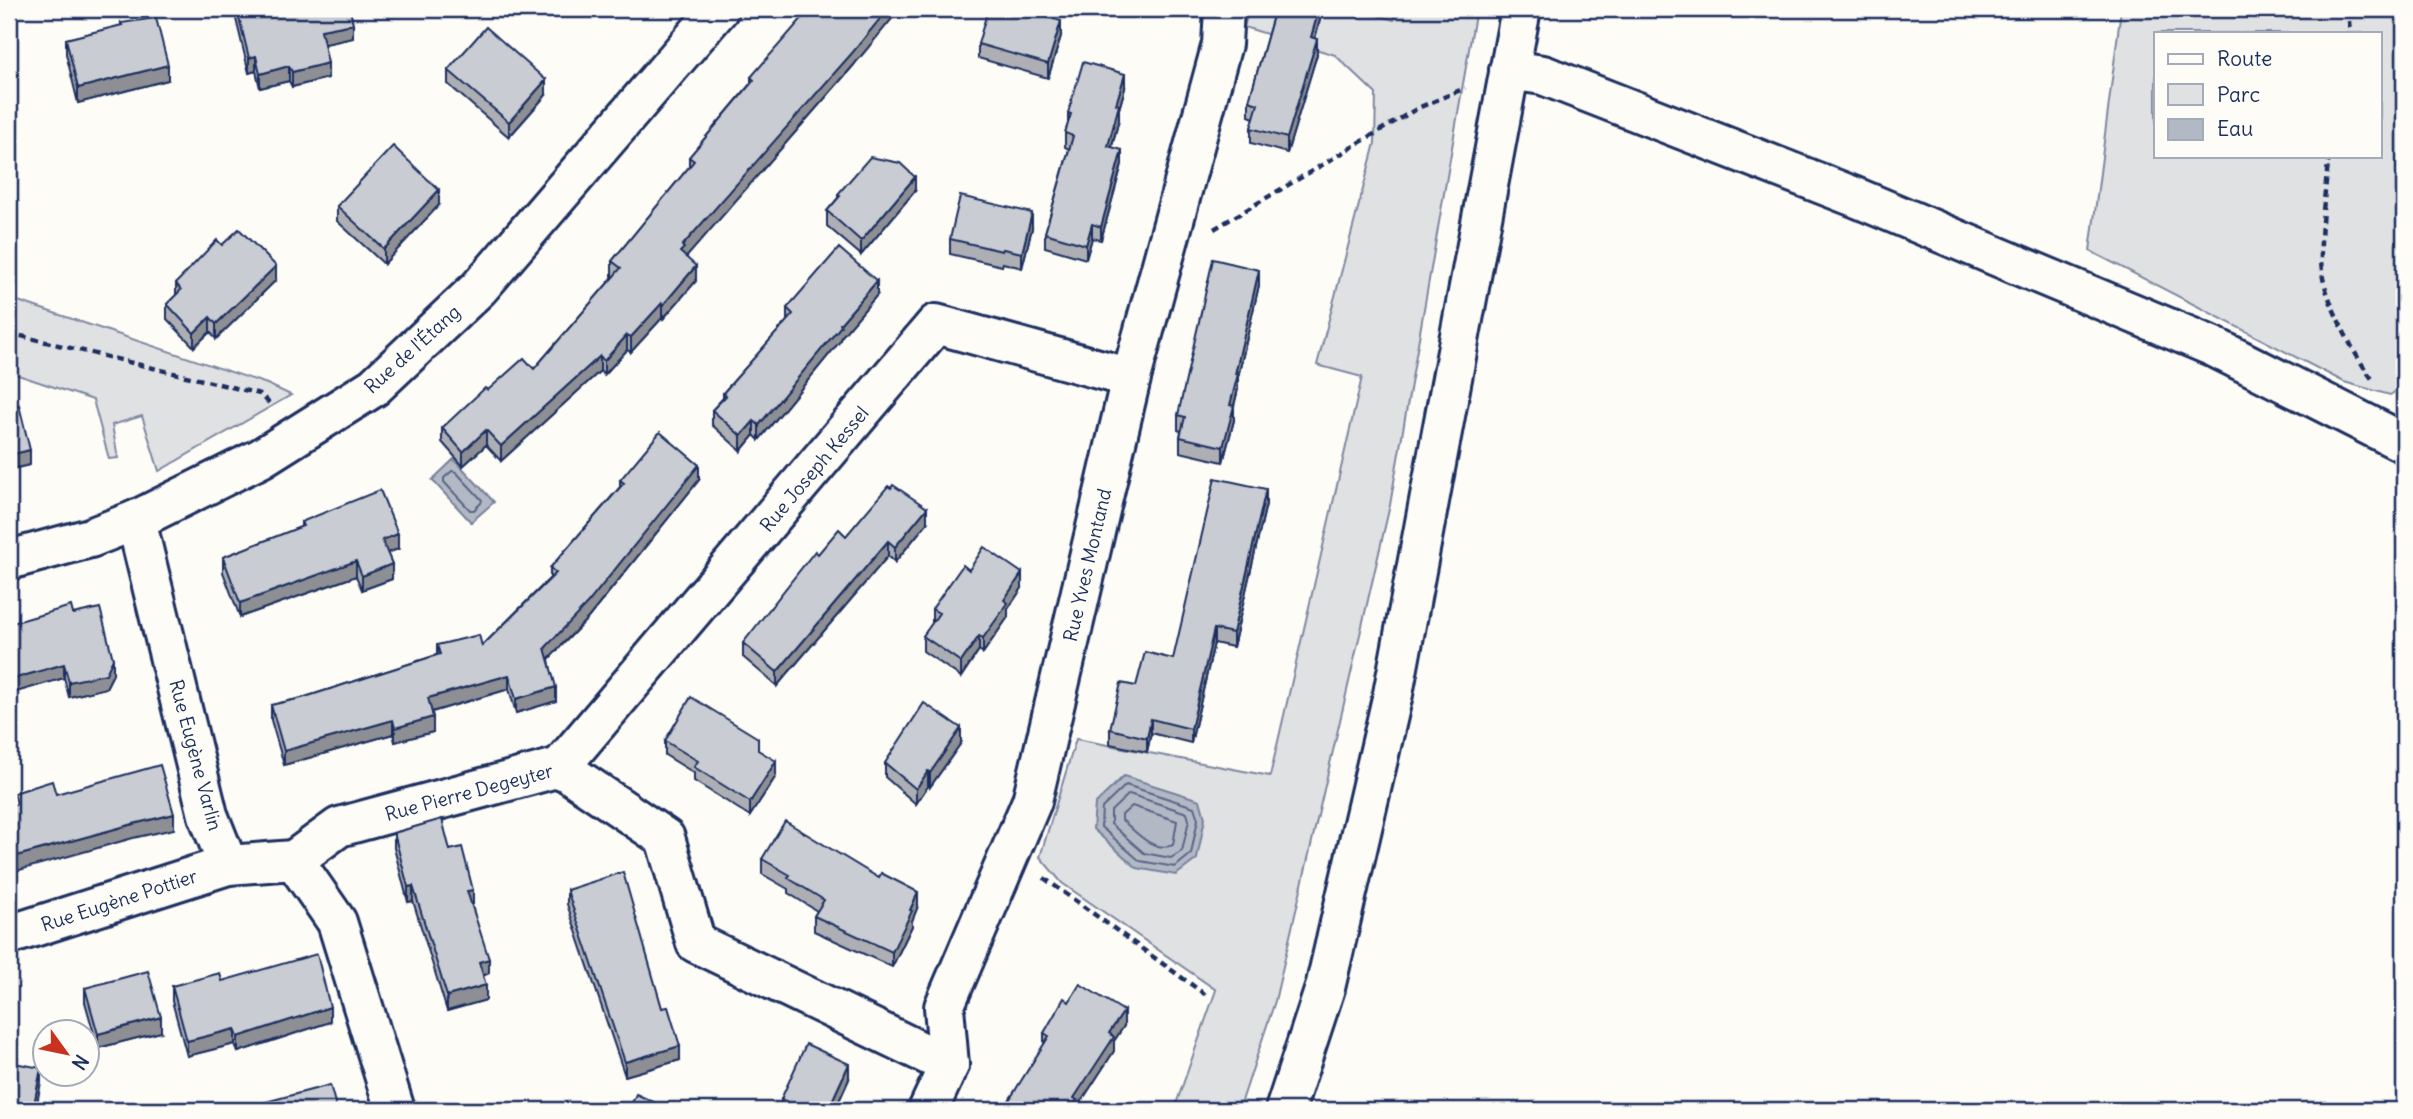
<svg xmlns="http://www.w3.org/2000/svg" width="2413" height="1119" font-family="Delius,sans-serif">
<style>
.green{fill:#e0e1e3;stroke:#7e88a0;stroke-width:2;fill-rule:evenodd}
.water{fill:#b3b8c5;stroke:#76819c;stroke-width:2}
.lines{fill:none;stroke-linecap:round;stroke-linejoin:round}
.shore{stroke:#586687;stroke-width:2}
.street-casing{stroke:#1b2f5e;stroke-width:44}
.secondary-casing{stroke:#1b2f5e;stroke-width:44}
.primary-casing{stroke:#1b2f5e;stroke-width:44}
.path{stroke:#1b2f5e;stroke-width:4.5;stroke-dasharray:7 5;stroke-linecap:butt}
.street{stroke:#fdfcf7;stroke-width:38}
.secondary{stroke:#fdfcf7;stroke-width:38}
.primary{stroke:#fdfcf7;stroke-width:38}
.wall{fill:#adafb5;stroke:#1b2f5e;stroke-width:2}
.shaded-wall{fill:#8d8f94;stroke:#1b2f5e;stroke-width:2}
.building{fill:#c9ccd3;stroke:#1b2f5e;stroke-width:2}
.labels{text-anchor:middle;stroke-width:5;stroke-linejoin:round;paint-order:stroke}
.street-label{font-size:19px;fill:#1b2f5e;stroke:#fdfcf7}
</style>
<rect width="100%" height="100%" fill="#fdfcf7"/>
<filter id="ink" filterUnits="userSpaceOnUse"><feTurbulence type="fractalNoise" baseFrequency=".0143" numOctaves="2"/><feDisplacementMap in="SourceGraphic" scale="14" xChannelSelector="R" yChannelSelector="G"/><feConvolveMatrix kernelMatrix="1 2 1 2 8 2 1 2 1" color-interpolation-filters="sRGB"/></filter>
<g filter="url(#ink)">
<g class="green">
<polygon points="1249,9 1356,9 1394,20 1398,9 1476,9 1390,505 1275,1001 1239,1110 1174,1110 1216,990 1062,883 1040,857 1076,739 1270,776 1362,377 1317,365 1375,143 1376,94 1335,55 1244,27"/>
<path d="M2121,9H2404V288L2402,289L2404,386L2390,395L2344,382L2090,251ZM2156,33H2380V156H2156Z"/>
<polygon points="9,298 267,384 291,395 159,471 142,416 112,425 118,458 109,459 93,400 9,372"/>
</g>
<g class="water">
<polygon points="454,459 494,502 471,522 432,480"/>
<polygon points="1124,776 1200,800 1205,818 1197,859 1176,875 1137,868 1093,829 1095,804"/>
</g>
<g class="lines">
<g class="shore">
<polygon points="452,471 456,472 482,500 481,503 474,510 470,510 444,482 444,478"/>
<polygon points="1126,785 1194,807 1198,819 1191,854 1175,867 1140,861 1101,827 1102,808"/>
<polygon points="1129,794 1187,813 1189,820 1182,851 1171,858 1144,853 1111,824 1111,811"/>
<path d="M1132,806L1177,821L1173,845C1153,853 1136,832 1122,820V815Z"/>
</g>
<defs>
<g id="street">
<polyline points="1509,70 1543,75 1855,197 2214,347 2404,443"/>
<polyline points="136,520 208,815 228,865 294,860 337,922 395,1110"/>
<polyline points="560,767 936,324 1131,378"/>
<polyline points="294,860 339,827 560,767 665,838 696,943 949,1065"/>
<polyline points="9,935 228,865"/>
<polyline points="928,1110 949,1065 944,1007 1032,801 1131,378 1222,44 1224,9"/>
</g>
<polyline id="secondary" points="9,560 90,538 136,520 261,458 374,387 479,288 719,9"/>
<polyline id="primary" points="1285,1110 1325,988 1393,694 1521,9"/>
</defs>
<use href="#street" class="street-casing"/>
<use href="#secondary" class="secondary-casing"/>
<use href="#primary" class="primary-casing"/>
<g class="path">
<polyline points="2348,9 2350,33"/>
<path d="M2331,156L2328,163C2325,195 2317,247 2323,278C2329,306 2355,357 2373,380"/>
<polyline points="1214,229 1418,108 1465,88"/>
<polyline points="9,333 260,394 270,404"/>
<polyline points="1044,878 1206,995"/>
</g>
<use href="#street" class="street"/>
<use href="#secondary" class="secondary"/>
<use href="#primary" class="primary"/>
</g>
<g class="wall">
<polygon points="235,9 350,9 353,38 324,44 328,78 292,87 289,81 260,88 256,71 249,73 235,15"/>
<polygon points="1275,9 1323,9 1315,38 1317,54 1287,153 1251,143 1251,128 1254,118 1249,116 1249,101"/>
<polygon points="121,23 168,80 78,103 66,54 66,39 121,26"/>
<polygon points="1061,36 1048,78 978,58 978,44"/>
<polygon points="853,66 686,257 696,281 663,319 662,318 631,352 627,350 604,375 600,371 501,461 486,445 463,466 442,442 442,428 488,390 534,369 613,277 612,276 612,261 689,167 689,157 751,83 751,77"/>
<polygon points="448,70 546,95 509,137 448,84"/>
<polygon points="1125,88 1119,109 1119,119 1112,147 1122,164 1101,240 1092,238 1086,259 1045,247 1045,233 1069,149 1065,147 1065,133 1068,124 1068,113"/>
<polygon points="915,191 861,255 827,226 827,211 838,198 838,194"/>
<polygon points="439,205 384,264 337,221 337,206"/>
<polygon points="1032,228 1022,268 1003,263 1002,266 950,254 950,239"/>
<polygon points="222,245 276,280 216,339 210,332 194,347 167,319 167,304 176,295 176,283"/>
<polygon points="1259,285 1238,377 1238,389 1234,406 1234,420 1223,462 1180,452 1180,437 1181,431 1178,430 1178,415"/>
<polygon points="877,295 841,337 841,340 759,440 754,435 741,451 712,425 712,410 723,398 723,393 787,321 787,308"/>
<polygon points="620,480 699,480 588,618 549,659 556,701 516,713 509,689 432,712 433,732 395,742 393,734 284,765 271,720 271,705 302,698 437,655 437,645 482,646 550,578 550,568 620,487"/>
<polygon points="1266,504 1233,647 1214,643 1191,743 1151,733 1147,752 1110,744 1110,729 1173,659"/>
<polygon points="301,522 398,549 387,553 392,579 362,590 356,576 240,617 223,572 223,557 301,527"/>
<polygon points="927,523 895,562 888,556 777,686 743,657 743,643 818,554 846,536"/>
<polygon points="969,570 1022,588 1008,609 1008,617 983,653 979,650 961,677 923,651 923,636 932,624 932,609"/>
<polygon points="73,614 113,674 106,688 69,697 64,678 9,694"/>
<polygon points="665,741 758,750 776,776 750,816 694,781 694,773 665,755"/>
<polygon points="961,743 930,787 928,786 916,804 885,777 885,763"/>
<polygon points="394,833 450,850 473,904 472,905 489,973 483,976 486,1000 447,1011 413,901 408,902 394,848"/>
<polygon points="762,859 918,906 912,921 912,926 892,967 814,931 814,916 817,911 788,893 788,889 762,874"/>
<polygon points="567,890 662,1008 680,1060 625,1076 567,904"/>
<polygon points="222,981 330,1022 238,1052 235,1044 187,1056 172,1001 172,986"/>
<polygon points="85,988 161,1032 98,1048 85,1002"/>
<polygon points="1069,1002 1124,1026 1114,1041 1114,1051 1077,1108 1077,1110 1044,1044 1044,1033"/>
<polygon points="849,1079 835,1110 781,1110 781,1099"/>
</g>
<g class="shaded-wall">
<polygon points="888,9 900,9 853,66 684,260 680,252 682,246"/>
<polygon points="1319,9 1323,9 1311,52 1311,37"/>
<polygon points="1061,21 1061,36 1048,78 1048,64"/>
<polygon points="353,24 353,38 321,45 321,30"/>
<polygon points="1317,39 1317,54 1287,153 1287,138"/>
<polygon points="256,56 256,71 249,73 249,58"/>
<polygon points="328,63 328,78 292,87 292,72"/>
<polygon points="168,65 168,80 78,103 78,88"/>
<polygon points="289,66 289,81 260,88 260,74"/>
<polygon points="1125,74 1125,88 1119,109 1119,119 1108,160 1108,146 1116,104"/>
<polygon points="546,80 546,95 509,137 509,122"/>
<polygon points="1122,150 1122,164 1101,240 1101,227"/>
<polygon points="915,177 915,191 861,255 861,241"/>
<polygon points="439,190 439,205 384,264 384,249"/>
<polygon points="1032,213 1032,228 1022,268 1022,253"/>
<polygon points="1092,224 1092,238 1086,259 1086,245"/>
<polygon points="276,266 276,280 216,339 216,324"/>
<polygon points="696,266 696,281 663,319 663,305"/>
<polygon points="1259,270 1259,285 1238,377 1238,389 1231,417 1234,406 1234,420 1223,462 1223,447 1235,374"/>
<polygon points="877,281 877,295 841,337 841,340 759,440 759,425 840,324"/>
<polygon points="662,303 662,318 631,352 631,337"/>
<polygon points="210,317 210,332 194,347 194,333"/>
<polygon points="627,335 627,350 604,375 604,361"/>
<polygon points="600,356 600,371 501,461 501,446"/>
<polygon points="754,421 754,435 741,451 741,436"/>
<polygon points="486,430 486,445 463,466 463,452"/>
<polygon points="30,450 30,465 9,470 9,455"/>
<polygon points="699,465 699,480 588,618 545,662 545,648"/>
<polygon points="1266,489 1266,504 1233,647 1233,633"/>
<polygon points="927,508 927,523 895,562 895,547"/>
<polygon points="398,534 398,549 382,555 382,540"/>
<polygon points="888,541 888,556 777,686 777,672"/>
<polygon points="356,561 356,576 240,617 240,603"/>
<polygon points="392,564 392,579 362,590 362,576"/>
<polygon points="1022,573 1022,588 1008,609 1008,617 983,653 983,638 1004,600"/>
<polygon points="1214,629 1214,643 1191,743 1191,729"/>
<polygon points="979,636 979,650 961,677 961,662"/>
<polygon points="113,659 113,674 106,688 69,697 69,682"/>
<polygon points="64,664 64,678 9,694 9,680"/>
<polygon points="509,675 509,689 428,713 428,698"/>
<polygon points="556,687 556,701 516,713 516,699"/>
<polygon points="433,717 433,732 395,742 395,728"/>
<polygon points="1151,719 1151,733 1147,752 1147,738"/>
<polygon points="393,720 393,734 284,765 284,751"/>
<polygon points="961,728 961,743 930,787 930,773"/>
<polygon points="776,761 776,776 750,816 750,802"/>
<polygon points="928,771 928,786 916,804 916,789"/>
<polygon points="174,814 174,829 133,838 9,873 9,858 133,824"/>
<polygon points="413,886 413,901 408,902 408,887"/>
<polygon points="473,890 473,904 467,906 467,891"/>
<polygon points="918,892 918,906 912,921 912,926 892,967 892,952"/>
<polygon points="489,959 489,973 479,977 479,962"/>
<polygon points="486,985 486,1000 447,1011 447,996"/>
<polygon points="330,1007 330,1022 238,1052 238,1037"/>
<polygon points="1124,1011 1124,1026 1114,1041 1114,1051 1077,1108 1077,1110 1071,1110 1074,1098 1109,1033"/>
<polygon points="161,1017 161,1032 98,1048 98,1034"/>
<polygon points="235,1029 235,1044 187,1056 187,1041"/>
<polygon points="680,1046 680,1060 625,1076 625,1062"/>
<polygon points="849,1064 849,1079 835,1110 828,1110"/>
<polygon points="41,1068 41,1082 36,1110 33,1110"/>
</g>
<g class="building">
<polygon points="237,9 350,9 353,24 321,30 328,63 292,72 289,66 260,74 256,56 249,58"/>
<polygon points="810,9 888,9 853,52 682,246 684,248 680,252 696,266 663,305 662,303 631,337 627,335 604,361 600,356 501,446 486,430 463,452 442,428 485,388 488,390 524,358 534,369 621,268 612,261 694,161 689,157 754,80 751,77"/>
<polygon points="988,9 1017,9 1061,21 1048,64 978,44"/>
<polygon points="1275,9 1319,9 1311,37 1317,39 1287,138 1251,128 1258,104 1249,101"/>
<polygon points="156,18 168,65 78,88 66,39 122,25 121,23"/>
<polygon points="486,27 546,80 509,122 448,70"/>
<polygon points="1083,62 1125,74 1116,104 1119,105 1108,146 1122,150 1101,227 1092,224 1086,245 1045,233 1073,136 1065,133 1071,114 1068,113"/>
<polygon points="393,146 439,190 384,249 337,206"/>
<polygon points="870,157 900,163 915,177 861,241 827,211 840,196 838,194"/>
<polygon points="960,196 1032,213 1022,253 1003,249 1002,251 950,239"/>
<polygon points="239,229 276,266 216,324 210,317 194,333 167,304 181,290 176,283 217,240 222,245"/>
<polygon points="839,248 877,281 840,324 841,326 759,425 754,421 741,436 712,410 726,396 723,393 793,314 787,308"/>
<polygon points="1213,259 1259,270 1235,374 1238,374 1230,405 1234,406 1223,447 1180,437 1185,417 1178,415"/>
<polygon points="19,405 30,450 9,455 9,407"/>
<polygon points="660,432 699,465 588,603 545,648 556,687 516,699 509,675 428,698 433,717 395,728 393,720 284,751 271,705 302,698 440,654 437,645 479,635 482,646 556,573 550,568 624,483 620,480"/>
<polygon points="1215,478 1266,489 1233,633 1214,629 1191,729 1151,719 1147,738 1110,729 1121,683 1136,686 1145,652 1173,659"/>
<polygon points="893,485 927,508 895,547 888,541 777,672 743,643 815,551 818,554 839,529 846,536 888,486 891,488"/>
<polygon points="380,490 398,534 382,540 392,564 362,576 356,561 240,603 223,557 303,526 301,522"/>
<polygon points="984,547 1022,573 1004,600 1008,603 983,638 979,636 961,662 923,636 939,613 932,609 963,565 969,570"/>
<polygon points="71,606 73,614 100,608 113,659 106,674 69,682 64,664 9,680 9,624"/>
<polygon points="691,697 758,738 758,750 776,761 750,802 694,767 698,761 665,741"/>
<polygon points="924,703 961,728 930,773 928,771 916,789 885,763"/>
<polygon points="160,765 174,814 133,824 9,858 9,806 17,804 14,793 52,781 56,794"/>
<polygon points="442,819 450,850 462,847 473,890 467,891 489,959 479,962 486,985 447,996 413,886 408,887 394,833"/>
<polygon points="785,821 879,878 881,873 918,892 910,910 912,911 892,952 814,916 824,900 788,878 790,875 762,859"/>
<polygon points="623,872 662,1008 668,1007 680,1046 625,1062 567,890"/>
<polygon points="317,954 330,1007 238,1037 235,1029 187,1041 172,986 220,973 222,981"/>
<polygon points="148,971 161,1017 98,1034 85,988"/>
<polygon points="1080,984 1124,1011 1109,1033 1114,1037 1074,1098 1077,1100 1071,1110 1003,1110 1049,1036 1044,1033 1064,998 1069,1002"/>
<polygon points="806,1044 849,1064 828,1110 805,1110 781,1099"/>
<polygon points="9,1062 41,1068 33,1110 9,1110"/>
<polygon points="330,1085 337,1110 265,1110 262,1103"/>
<polygon points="636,1094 671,1110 629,1110"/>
</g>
</g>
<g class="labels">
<g class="street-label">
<text transform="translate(412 349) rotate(-42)" y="7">Rue de l'Étang</text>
<text transform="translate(814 469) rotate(-50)" y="7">Rue Joseph Kessel</text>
<text transform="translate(1087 565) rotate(-77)" y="7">Rue Yves Montand</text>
<text transform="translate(196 755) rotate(75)" y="7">Rue Eugène Varlin</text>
<text transform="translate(469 792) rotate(-15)" y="7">Rue Pierre Degeyter</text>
<text transform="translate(119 900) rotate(-18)" y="7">Rue Eugène Pottier</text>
</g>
</g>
<rect width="2413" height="1119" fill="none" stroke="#fdfcf7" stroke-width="35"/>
<rect x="18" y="18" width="2378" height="1084" fill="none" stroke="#1b2f5e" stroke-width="2.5" filter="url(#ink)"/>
<rect x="2154" y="32" width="228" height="126" fill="#fdfcf7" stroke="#a3aaba" stroke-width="2"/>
<rect x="2168" y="54" width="35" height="10" fill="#fdfcf7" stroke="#a3aaba" stroke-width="2"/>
<text x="2217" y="66" font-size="21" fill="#1b2f5e">Route</text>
<rect x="2168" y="84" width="35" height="21" fill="#e0e1e3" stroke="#a3aaba" stroke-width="2"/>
<text x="2217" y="102" font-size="21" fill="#1b2f5e">Parc</text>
<rect x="2168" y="119" width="35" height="21" fill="#b3b8c5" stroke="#a3aaba" stroke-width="2"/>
<text x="2217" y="136" font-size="21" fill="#1b2f5e">Eau</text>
<g transform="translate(66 1053) rotate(123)"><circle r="33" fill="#fdfcf7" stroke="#a3aaba" stroke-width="2"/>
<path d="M0-5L12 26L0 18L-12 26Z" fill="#c8321e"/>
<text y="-10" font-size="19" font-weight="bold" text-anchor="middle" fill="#1b2f5e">N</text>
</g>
</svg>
